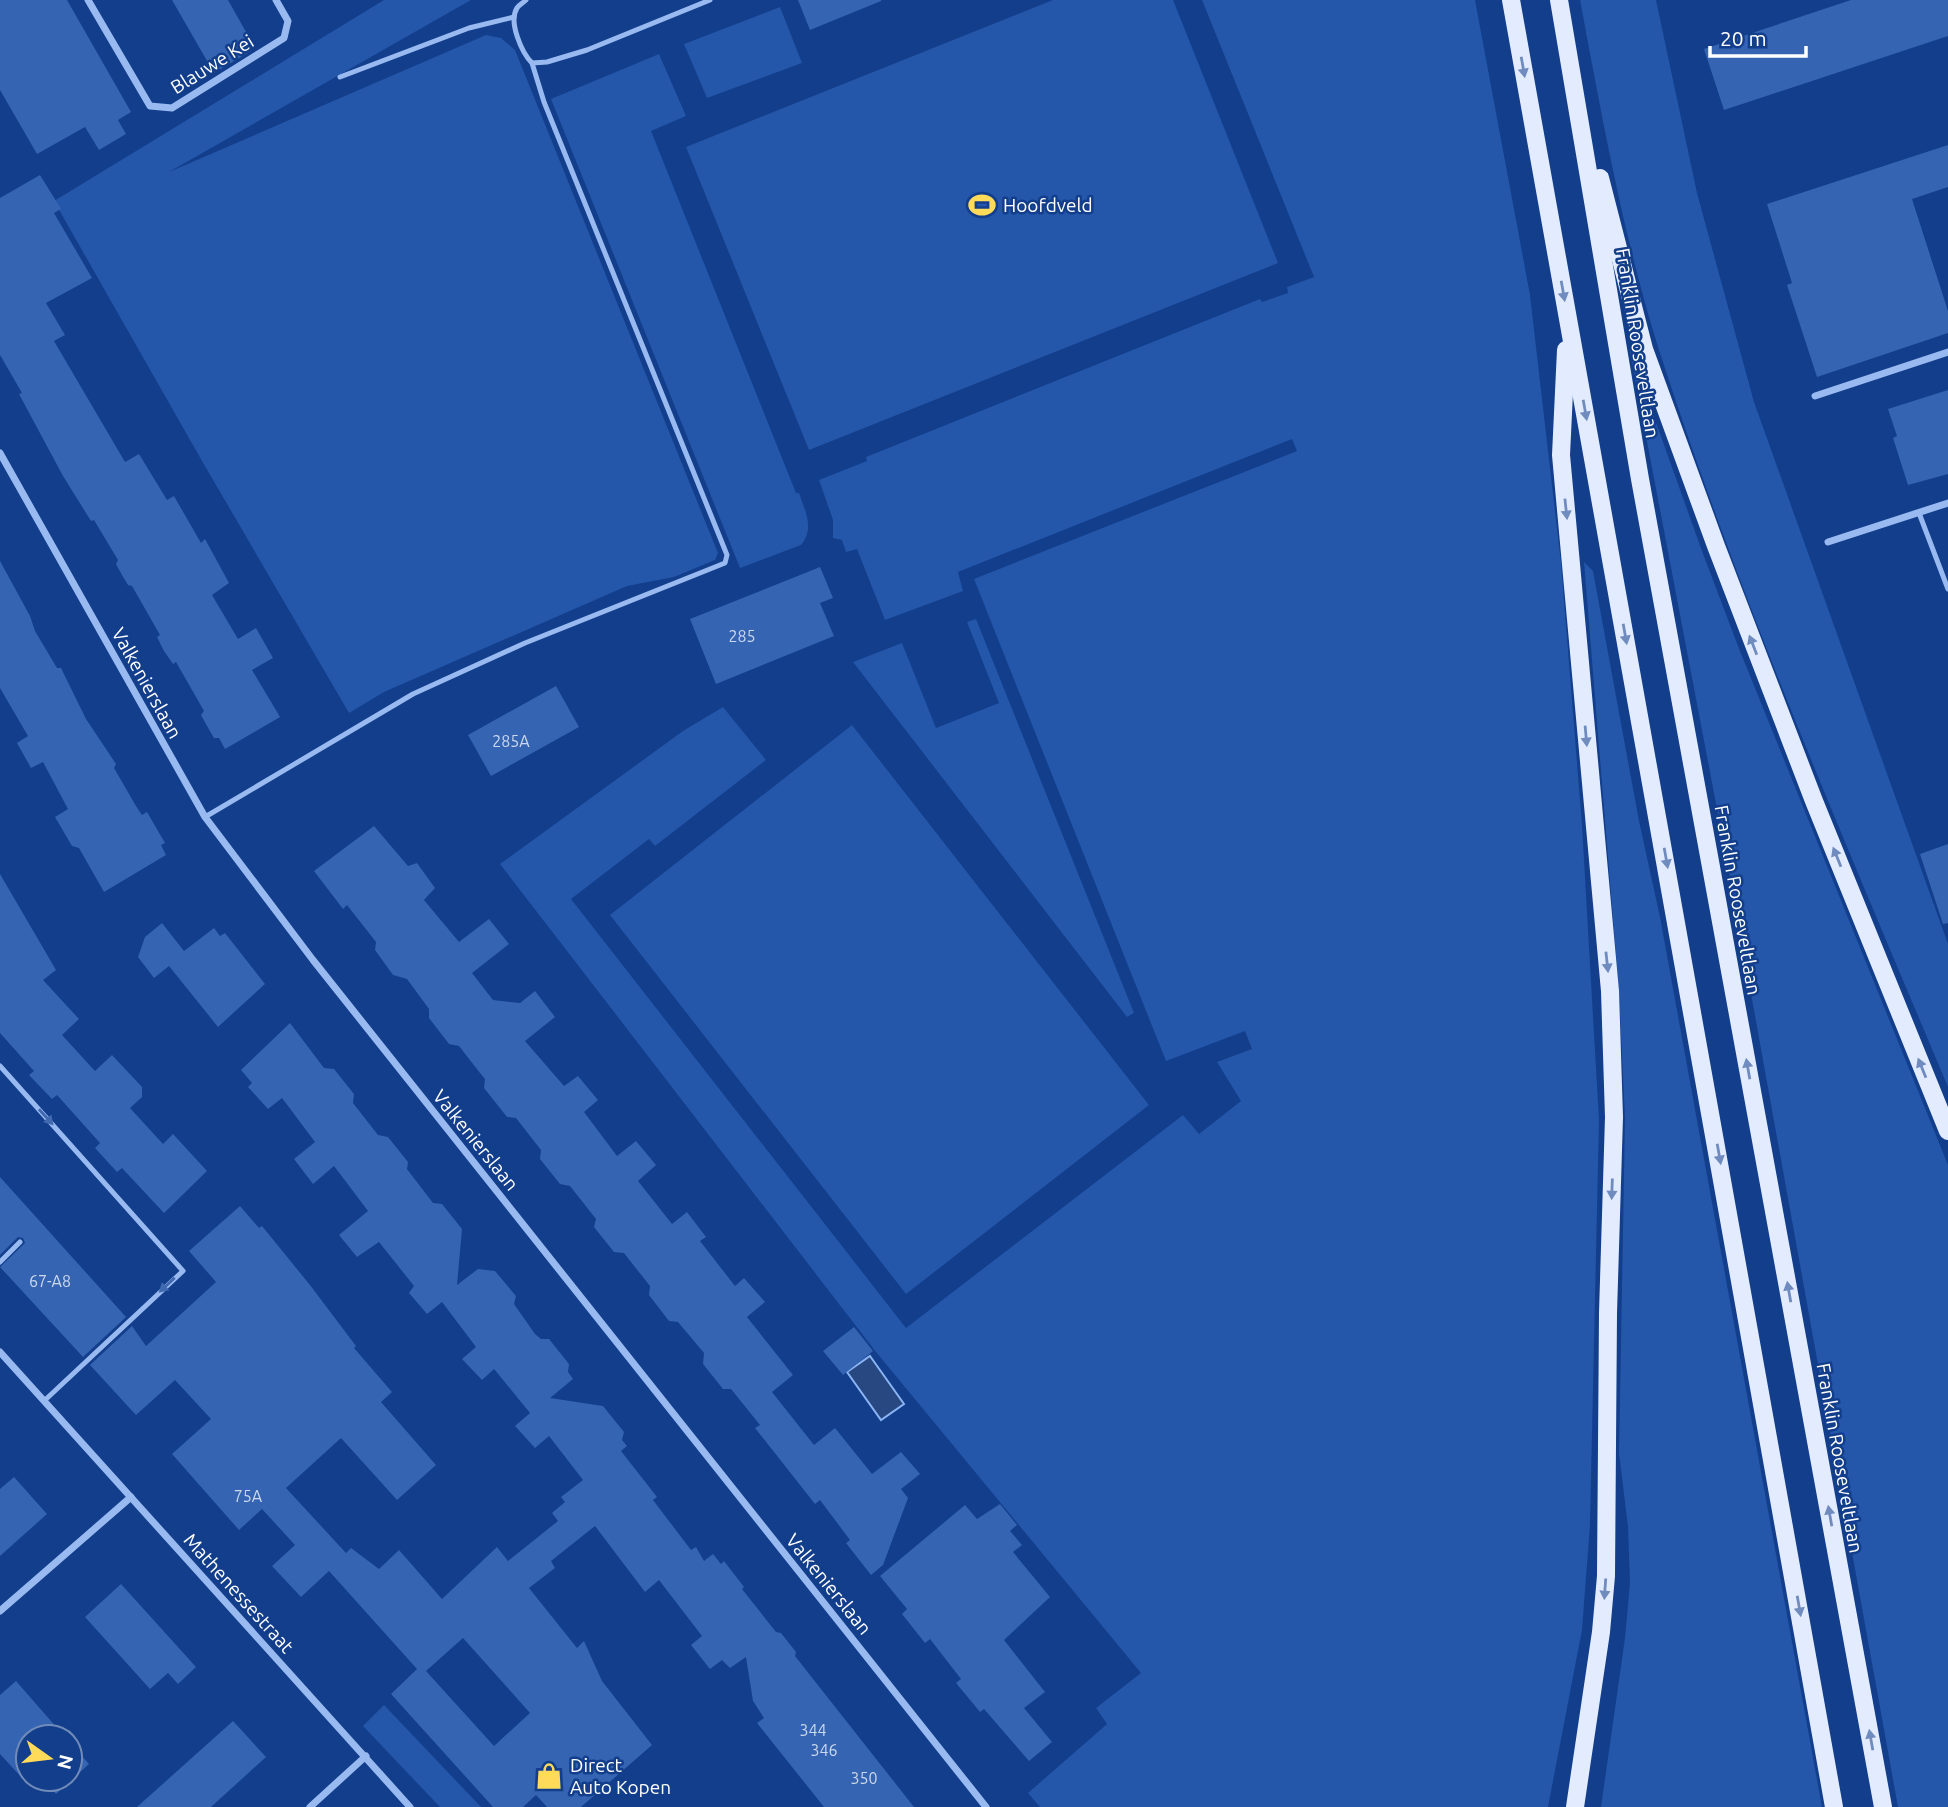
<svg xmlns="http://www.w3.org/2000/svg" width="1948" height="1807" font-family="Ubuntu,sans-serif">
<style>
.green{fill:#2456aa}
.water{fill:#274881;stroke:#8bb4f4;stroke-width:2}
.building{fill:#3564b2;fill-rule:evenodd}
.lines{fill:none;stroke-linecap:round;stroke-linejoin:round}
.lane{stroke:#99baf1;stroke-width:5}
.street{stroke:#99baf1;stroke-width:7}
.primary{stroke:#e3ecff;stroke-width:18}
.oneway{fill:#708cbf}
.oneway2{fill:#4169af}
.labels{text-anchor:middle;stroke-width:5;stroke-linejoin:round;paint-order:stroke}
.number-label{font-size:16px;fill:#ccd8ec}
.street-label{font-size:19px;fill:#fff;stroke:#123e8b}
.poi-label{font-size:19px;fill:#fff;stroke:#123e8b;text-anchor:start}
</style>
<rect width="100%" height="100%" fill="#123e8b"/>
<g class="green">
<polygon points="384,0 471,0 169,172 486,35 501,38 515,50 718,553 715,560 674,577 627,586 384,692 349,713 202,461 54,201"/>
<polygon points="1053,0 1173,0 1278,263 809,450 686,147"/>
<polygon points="1202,0 1475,0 1530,295 1561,563 1582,825 1599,1120 1590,1525 1582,1630 1548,1807 1040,1807 1028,1793 1107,1724 1096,1708 1141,1673 876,1352 500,864 683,731 723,707 766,760 655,846 649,839 571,899 906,1328 1183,1115 1199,1134 1241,1101 1217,1062 1252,1049 1245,1031 1166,1061 974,579 1297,451 1292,439 958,572 963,591 885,620 857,549 846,552 842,540 833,538 833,520 819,480 867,461 866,457 1260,299 1262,302 1288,293 1287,287 1314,277"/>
<path d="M1580,0H1656L1697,193L1754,402L1948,944V1087C1846,844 1740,601 1659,350C1623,236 1602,117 1580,0Z"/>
<polygon points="780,7 802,63 707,98 684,44"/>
<path d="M659,54L686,116L651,131L796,493H799C805,511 815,528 801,545L740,568L551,99Z"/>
<polygon points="1629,347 1702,551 1738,646 1948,1165 1948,1807 1898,1807 1729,872"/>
<polygon points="1584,562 1593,571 1639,821 1660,917 1822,1807 1601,1807 1625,1638 1630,1583 1628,1527 1619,1453 1625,1118 1619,992"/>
<polygon points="976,619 1134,1013 1127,1017 853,662 902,643 936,728 999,703 967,622"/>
<polygon points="852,725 1149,1105 906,1294 610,915"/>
<polygon points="384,1705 481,1807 440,1807 363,1726"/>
</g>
<polygon class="water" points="870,1356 904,1404 881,1420 847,1372"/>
<g class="building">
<polygon points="0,0 67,0 131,112 118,120 126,134 99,150 85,127 37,154 0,90"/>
<polygon points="172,0 228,0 250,39 245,42 251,51 214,73"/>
<polygon points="798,0 881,0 881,1 810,30"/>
<polygon points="1851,0 1948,0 1948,36 1724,110 1704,49"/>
<polygon points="1948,145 1948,187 1912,199 1948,311 1948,333 1817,377 1787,285 1792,283 1767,204"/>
<polygon points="40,175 61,209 54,213 92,278 46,303 65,335 54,341 125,462 139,454 167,500 174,496 201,543 205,539 229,583 212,595 238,639 256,628 273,658 252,670 280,717 225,749 219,738 214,738 207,726 201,715 204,711 176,662 173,664 164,651 157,637 160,635 132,586 128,585 122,575 116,564 118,560 94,520 91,521 63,476 19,394 22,393 0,355 0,198"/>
<polygon points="1948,390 1948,474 1908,485 1893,438 1897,436 1888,409"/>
<polygon points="0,561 30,616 35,631 57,668 61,668 86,719 116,764 114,768 136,806 142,815 147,812 165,843 161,845 166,855 104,892 79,848 72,846 55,817 68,809 43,762 31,768 17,743 28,736 0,688"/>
<polygon points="820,567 833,598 820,603 834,636 716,684 690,619"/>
<polygon points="556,686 579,727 491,776 468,735"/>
<polygon points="374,826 408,866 417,863 435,888 424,900 459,942 489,919 509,944 472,973 493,1000 520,1003 535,991 555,1017 525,1041 564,1086 578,1076 598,1100 584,1112 617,1156 636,1141 656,1165 638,1181 672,1224 687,1212 706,1237 700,1241 735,1286 744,1278 765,1302 747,1317 793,1375 772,1392 814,1445 835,1428 872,1474 901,1452 920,1474 901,1489 908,1498 883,1565 871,1575 846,1543 850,1540 820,1500 815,1504 755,1428 760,1425 731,1389 723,1389 703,1364 704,1353 678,1322 669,1321 649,1295 650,1286 631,1262 624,1253 614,1252 594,1227 596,1219 570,1186 560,1184 540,1159 541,1150 523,1127 516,1118 507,1117 484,1088 485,1079 480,1073 459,1046 449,1044 429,1018 429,1009 407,979 393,975 375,950 376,942 347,905 343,909 314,871"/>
<polygon points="1948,844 1948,923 1943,924 1920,854"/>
<polygon points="0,874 56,970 43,980 79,1019 62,1035 95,1071 112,1055 142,1087 142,1097 130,1108 163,1144 173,1134 207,1171 164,1213 122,1168 117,1172 95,1148 100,1143 57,1095 52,1099 29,1075 34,1071 0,1033"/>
<polygon points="162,923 184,951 214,928 220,936 225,933 265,984 218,1027 169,966 154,978 138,957 145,937"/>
<path d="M290,1023L324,1068L334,1069L354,1094L353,1103L378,1135L388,1137L408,1162L407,1169L433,1203L442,1204L462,1229L457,1285L478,1269L495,1271L516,1296L514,1304L535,1334L541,1339H549L569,1364L568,1372L573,1379L550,1398L603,1406L624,1432L622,1440L627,1446L621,1451L657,1497L653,1500L691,1550L696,1547L704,1561L713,1554L721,1564L724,1561L744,1587L742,1589L776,1632L781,1633L796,1652L795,1656L914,1807H824L757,1723L764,1718L753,1701L746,1657L730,1668L722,1660L710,1669L691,1645L702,1636L659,1580L645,1592L595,1526L551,1561L555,1568L529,1588L577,1648L584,1641L602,1681L652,1745L581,1807H547L536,1795L523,1807H493L391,1694L417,1669L329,1571L301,1597L272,1566L295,1545L262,1509L239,1530L172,1454L211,1419L175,1380L136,1415L90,1365L132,1326L146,1346L216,1282L189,1251L240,1206L259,1228L262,1226L310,1285L356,1346L354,1348L392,1392L381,1402L436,1465L397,1500L341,1438L286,1488L346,1553L351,1548L379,1569L399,1550L442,1599L497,1547L508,1561L558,1521L552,1513L565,1502L561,1497L583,1480L549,1436L535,1448L515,1426L530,1413L494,1369L482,1380L462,1359L476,1347L442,1302L427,1314L409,1293L414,1286L379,1242L357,1257L339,1235L368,1211L334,1166L313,1184L294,1159L315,1142L282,1098L268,1109L248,1087L252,1083L241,1070ZM463,1638L530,1713L494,1746L426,1671Z"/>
<polygon points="0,1177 126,1317 83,1357 0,1267 25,1243 23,1238 18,1237 0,1255"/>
<polygon points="854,1327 873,1351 843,1375 823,1351"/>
<polygon points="14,1477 47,1514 0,1556 0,1489"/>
<polygon points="1000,1504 1017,1525 1010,1531 1022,1545 1013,1552 1050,1597 1004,1640 1045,1692 1024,1708 1052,1742 1029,1761 984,1709 980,1712 956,1683 961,1679 930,1639 925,1643 902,1614 907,1609 880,1576 965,1505 977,1519"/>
<polygon points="121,1584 196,1667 178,1684 168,1673 150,1689 85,1617"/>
<polygon points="16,1681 65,1737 28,1737 28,1774 23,1779 0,1754 0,1695"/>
<polygon points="233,1721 266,1757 211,1807 137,1807"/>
<polygon points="70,1743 89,1764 56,1794 43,1779 70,1779"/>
</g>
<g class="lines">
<g class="lane">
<path d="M526,0C523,3 519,5 517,8C508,22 522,53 532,63L547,62L587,50L710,0"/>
<polyline points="340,77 469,28 514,17"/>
<polyline points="1919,513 1948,589"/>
<polyline points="205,817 413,694 525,643 725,563 727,555 544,102 532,63"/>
<polyline points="0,1066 183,1271 44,1401"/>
<polyline points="0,1262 20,1242"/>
</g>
<g class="street">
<polyline points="88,0 150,106 172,108 284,38 288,21 276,0"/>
<polyline points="1815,396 1948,352"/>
<polyline points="0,453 205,817 313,960 986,1807"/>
<polyline points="1828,542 1948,503"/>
<polyline points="0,1352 410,1807"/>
<polyline points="0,1611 131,1497"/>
<polyline points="310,1807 366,1756"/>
</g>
<g class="primary">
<polyline points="1511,0 1834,1807"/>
<polyline points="1559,0 1640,479 1883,1807"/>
<polyline points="1600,178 1644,349 1716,546 1814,801 1948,1131"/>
<polyline points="1566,350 1561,455 1610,991 1614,1117 1608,1313 1606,1576 1601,1632 1575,1807"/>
</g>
</g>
<defs><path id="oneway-solid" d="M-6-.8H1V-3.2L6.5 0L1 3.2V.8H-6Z" transform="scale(1.75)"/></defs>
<g class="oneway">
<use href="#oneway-solid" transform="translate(1523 67) rotate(80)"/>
<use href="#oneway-solid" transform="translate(1563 291) rotate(80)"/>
<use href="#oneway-solid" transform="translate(1585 410) rotate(80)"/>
<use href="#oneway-solid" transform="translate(1566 509) rotate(84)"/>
<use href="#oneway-solid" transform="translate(1625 634) rotate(80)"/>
<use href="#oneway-solid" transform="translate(1753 645) rotate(-111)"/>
<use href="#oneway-solid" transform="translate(1586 736) rotate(85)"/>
<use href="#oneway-solid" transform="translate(1837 857) rotate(-112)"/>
<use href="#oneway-solid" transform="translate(1666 858) rotate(80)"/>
<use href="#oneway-solid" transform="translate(1607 962) rotate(84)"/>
<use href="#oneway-solid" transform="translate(1922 1068) rotate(-112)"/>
<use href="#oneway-solid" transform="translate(1748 1069) rotate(-100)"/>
<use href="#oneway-solid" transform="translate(1719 1154) rotate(80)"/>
<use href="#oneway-solid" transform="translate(1612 1189) rotate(92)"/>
<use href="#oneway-solid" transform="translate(1789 1292) rotate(-100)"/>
<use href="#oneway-solid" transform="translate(1830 1516) rotate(-100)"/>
<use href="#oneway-solid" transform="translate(1605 1589) rotate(94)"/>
<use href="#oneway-solid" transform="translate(1799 1606) rotate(80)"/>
<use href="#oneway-solid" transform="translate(1871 1740) rotate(-100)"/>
</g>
<g class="oneway2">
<use href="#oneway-solid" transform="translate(46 1117) rotate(48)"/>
<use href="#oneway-solid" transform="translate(167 1285) rotate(137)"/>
</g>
<defs>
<symbol id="stadium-bare" viewBox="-9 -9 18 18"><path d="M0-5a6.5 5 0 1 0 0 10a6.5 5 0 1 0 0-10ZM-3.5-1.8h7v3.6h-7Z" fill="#ffdb59" stroke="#123e8b" stroke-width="2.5" paint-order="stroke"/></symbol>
<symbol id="shop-bare" viewBox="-9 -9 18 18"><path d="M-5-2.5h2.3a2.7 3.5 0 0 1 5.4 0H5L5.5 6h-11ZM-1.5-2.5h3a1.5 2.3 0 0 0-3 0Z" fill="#ffdb59" stroke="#123e8b" stroke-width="2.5" paint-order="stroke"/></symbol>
</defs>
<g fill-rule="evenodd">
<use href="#stadium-bare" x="963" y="186" width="38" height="38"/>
<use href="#shop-bare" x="530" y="1757" width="38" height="38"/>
</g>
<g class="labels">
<g class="number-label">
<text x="742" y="642">285</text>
<text x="511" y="747">285A</text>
<text x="50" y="1287">67-A8</text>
<text x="248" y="1502">75A</text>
<text x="813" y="1736">344</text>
<text x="824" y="1756">346</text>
<text x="864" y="1784">350</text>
</g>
<g class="street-label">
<text transform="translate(212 64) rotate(-32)" y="7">Blauwe Kei</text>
<text transform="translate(1638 343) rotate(81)" y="7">Franklin Rooseveltlaan</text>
<text transform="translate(147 683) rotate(61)" y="7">Valkenierslaan</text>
<text transform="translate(1738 900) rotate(80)" y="7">Franklin Rooseveltlaan</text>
<text transform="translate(476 1140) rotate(51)" y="7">Valkenierslaan</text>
<text transform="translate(1840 1458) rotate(80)" y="7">Franklin Rooseveltlaan</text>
<text transform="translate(829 1584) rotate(51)" y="7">Valkenierslaan</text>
<text transform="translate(239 1593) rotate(48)" y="7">Mathenessestraat</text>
</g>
<g class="poi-label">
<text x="1003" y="212">Hoofdveld</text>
<text x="570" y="1772">Direct<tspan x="570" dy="22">Auto Kopen</tspan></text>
</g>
</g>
<g transform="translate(49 1758) rotate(104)"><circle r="33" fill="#123e8b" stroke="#718bb9" stroke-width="2"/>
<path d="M0-5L12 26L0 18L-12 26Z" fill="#ffdb59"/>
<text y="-10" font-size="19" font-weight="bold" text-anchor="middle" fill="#ffffff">N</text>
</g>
<path d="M1710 46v10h96v-10" fill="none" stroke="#ffffff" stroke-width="3.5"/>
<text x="1720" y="46" font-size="21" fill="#ffffff" stroke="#123e8b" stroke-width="5" paint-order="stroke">20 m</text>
</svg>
